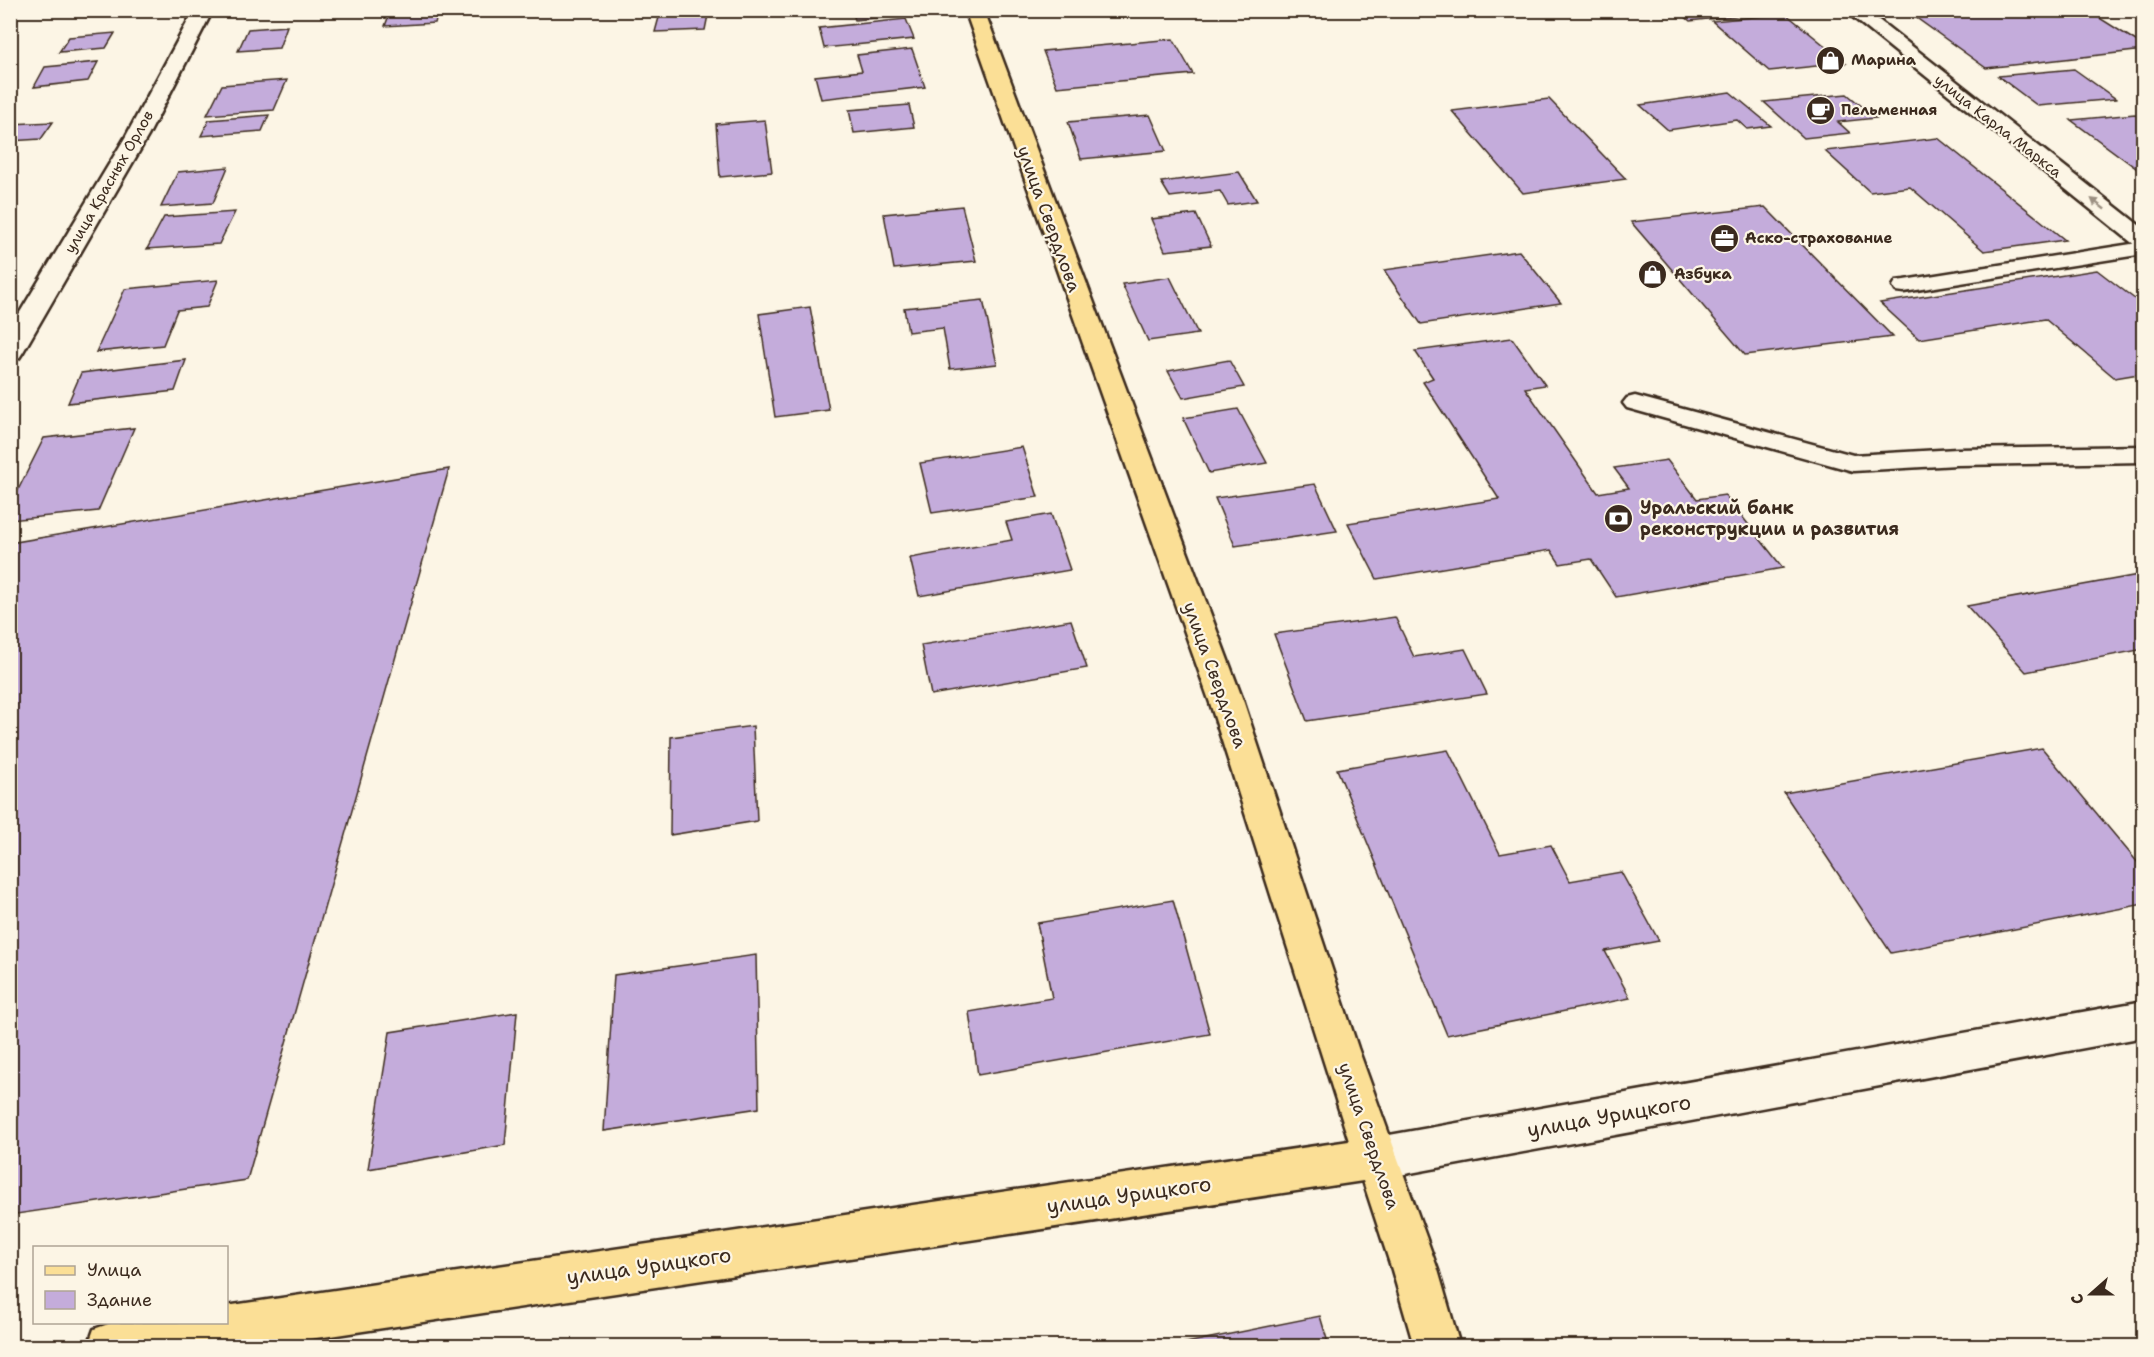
<svg xmlns="http://www.w3.org/2000/svg" width="2154" height="1357" font-family="'Shantell Sans',sans-serif">
<style>
.building{fill:#c4acdb;stroke:#3b2a1e;stroke-width:1.5}
.lines{fill:none;stroke-linecap:round;stroke-linejoin:round}
.service-casing{stroke:#3b2a1e;stroke-width:5}
.minor-casing{stroke:#3b2a1e;stroke-width:5}
.secondary-casing{stroke:#3b2a1e;stroke-width:5}
.primary-casing{stroke:#3b2a1e;stroke-width:5}
.service{fill:#fcf5e5;fill-rule:evenodd}
.minor{fill:#fcf5e5;fill-rule:evenodd}
.secondary{fill:#fcf5e5;fill-rule:evenodd}
.primary{fill:#fbdf96;fill-rule:evenodd}
.oneway{fill:#9c9082}
.labels{text-anchor:middle;stroke-width:4.5;stroke-linejoin:round;paint-order:stroke}
.far-poi-label{font-size:15px;font-weight:bold;fill:#3b2a1e;stroke:#fcf5e5;text-anchor:start}
.far-street-label{font-size:15px;fill:#3b2a1e;stroke:#fcf5e5}
.street-label{font-size:18px;fill:#3b2a1e;stroke:#fcf5e5}
.poi-label{font-size:18px;font-weight:bold;fill:#3b2a1e;stroke:#fcf5e5;text-anchor:start}
.near-street-label{font-size:21px;fill:#3b2a1e;stroke:#fcf5e5}
</style>
<rect width="100%" height="100%" fill="#fcf5e5"/>
<filter id="ink" filterUnits="userSpaceOnUse"><feTurbulence type="fractalNoise" baseFrequency=".0167" numOctaves="2"/><feDisplacementMap in="SourceGraphic" scale="12" xChannelSelector="R" yChannelSelector="G"/><feConvolveMatrix kernelMatrix="1 2 1 2 8 2 1 2 1" color-interpolation-filters="sRGB"/></filter>
<g filter="url(#ink)">
<g class="building">
<polygon points="391,10 439,10 435,23 385,26"/>
<polygon points="661,10 709,10 705,30 655,32"/>
<polygon points="852,10 908,10 909,15 855,20"/>
<polygon points="1677,10 1779,10 1780,11 1690,21"/>
<polygon points="1948,10 2087,10 2144,46 2144,50 1986,68 1911,14"/>
<polygon points="1786,14 1846,63 1769,71 1712,21"/>
<polygon points="906,19 914,39 824,48 819,28"/>
<polygon points="287,26 279,48 238,51 248,29"/>
<polygon points="115,33 106,48 59,52 69,37"/>
<polygon points="1173,39 1193,74 1057,87 1043,51"/>
<polygon points="912,49 925,87 821,99 815,76 862,71 857,55"/>
<polygon points="98,62 88,81 34,87 45,67"/>
<polygon points="2074,69 2116,99 2038,106 1998,76"/>
<polygon points="287,80 274,110 207,115 222,85"/>
<polygon points="1730,92 1771,126 1747,129 1737,120 1668,130 1640,105"/>
<polygon points="1847,94 1876,118 1838,122 1850,133 1804,138 1764,102"/>
<polygon points="1549,99 1626,179 1523,193 1452,111"/>
<polygon points="909,105 914,127 854,133 849,110"/>
<polygon points="2135,114 2144,120 2144,174 2071,120"/>
<polygon points="269,115 262,131 201,136 209,120"/>
<polygon points="1150,115 1166,151 1081,159 1068,122"/>
<polygon points="765,120 772,172 720,177 716,124"/>
<polygon points="53,122 41,139 10,141 10,124"/>
<polygon points="1938,138 2065,240 1984,251 1910,187 1870,192 1825,151"/>
<polygon points="228,167 213,203 161,207 178,172"/>
<polygon points="1239,172 1257,201 1228,205 1220,191 1170,197 1161,182"/>
<polygon points="962,206 976,261 894,269 884,214"/>
<polygon points="1765,207 1893,337 1745,355 1631,222"/>
<polygon points="235,212 219,244 147,249 164,217"/>
<polygon points="1196,214 1211,246 1165,251 1151,219"/>
<polygon points="1519,251 1561,303 1421,324 1384,270"/>
<polygon points="2097,270 2144,306 2144,373 2115,378 2045,319 1919,339 1880,303"/>
<polygon points="1170,277 1198,334 1148,341 1122,284"/>
<polygon points="218,280 207,307 177,310 163,345 96,352 125,289"/>
<polygon points="983,300 997,364 950,369 943,328 908,332 904,308"/>
<polygon points="810,307 829,410 775,417 759,314"/>
<polygon points="1512,338 1545,385 1525,388 1598,493 1629,488 1614,468 1667,460 1697,499 1725,495 1783,568 1616,597 1591,559 1560,564 1551,550 1377,579 1348,523 1499,499 1423,382 1433,378 1415,351"/>
<polygon points="186,360 175,391 68,403 81,373"/>
<polygon points="1229,360 1244,387 1183,398 1168,371"/>
<polygon points="1238,409 1267,463 1209,473 1183,418"/>
<polygon points="134,428 98,511 10,520 10,506 44,438"/>
<polygon points="1022,447 1038,497 932,513 920,463"/>
<polygon points="449,469 247,1180 10,1215 10,543"/>
<polygon points="1315,484 1337,531 1235,546 1215,498"/>
<polygon points="1051,514 1070,570 919,596 910,558 1012,540 1006,522"/>
<polygon points="2144,574 2144,649 2026,672 1967,606"/>
<polygon points="1395,617 1414,657 1465,649 1487,694 1307,721 1274,634"/>
<polygon points="1071,620 1087,668 931,695 921,645"/>
<polygon points="753,726 757,821 670,835 671,737"/>
<polygon points="2042,748 2144,870 2144,904 1891,953 1784,793"/>
<polygon points="1448,750 1500,854 1551,845 1570,881 1621,872 1659,941 1605,951 1630,998 1447,1035 1337,769"/>
<polygon points="1173,900 1210,1034 978,1075 969,1012 1052,998 1037,923"/>
<polygon points="756,955 759,1108 604,1131 614,975"/>
<polygon points="517,1012 505,1145 368,1169 390,1032"/>
<polygon points="1320,1316 1329,1346 1171,1346"/>
</g>
<g class="lines">
<defs>
<g id="service">
<path d="M1463,10H1496C1489,17 1470,17 1463,10Z"/>
<polygon points="2144,242 2144,254 1904,292 1896,291 1893,286 1896,281 1904,280"/>
<polygon points="1635,396 1853,455 1957,449 2144,446 2144,462 1957,465 1853,471 1627,408 1623,403 1627,398"/>
</g>
<g id="minor">
<polygon points="194,10 213,10 148,136 23,352 19,358 10,360 10,329 126,136"/>
<polygon points="1844,10 1866,10 2144,229 2144,248 2136,246"/>
</g>
<polygon id="secondary" points="2144,1001 2144,1037 1378,1179 1363,1173 1357,1158 1363,1143 1378,1137"/>
<polygon id="primary" points="965,10 984,10 1244,703 1358,1048 1438,1270 1460,1346 1414,1346 1392,1270 1363,1181 263,1346 88,1346 94,1329 111,1323 226,1322 226,1306 1349,1141 1210,703"/>
</defs>
<use href="#service" class="service-casing"/>
<use href="#minor" class="minor-casing"/>
<use href="#secondary" class="secondary-casing"/>
<use href="#primary" class="primary-casing"/>
<use href="#service" class="service"/>
<use href="#minor" class="minor"/>
<use href="#secondary" class="secondary"/>
<use href="#primary" class="primary"/>
</g>
<defs><path id="oneway-solid" d="M-6-.8H1V-3.2L6.5 0L1 3.2V.8H-6Z" transform="scale(1.5)"/></defs>
<use class="oneway" href="#oneway-solid" transform="translate(2098 204) rotate(-142)"/>
</g>
<defs>
<symbol id="shop-disc" viewBox="-11 -11 22 22"><circle r="9.5" fill="#3b2a1e" stroke="#fcf5e5"/><path d="M-5-2.5h2.3a2.7 3.5 0 0 1 5.4 0H5L5.5 6h-11ZM-1.5-2.5h3a1.5 2.3 0 0 0-3 0Z" fill="#fff"/></symbol>
<symbol id="cafe-disc" viewBox="-11 -11 22 22"><circle r="9.5" fill="#3b2a1e" stroke="#fcf5e5"/><path d="M-5.5-4.5H6V0H3Q3 3.5 0 3.5H-2.5Q-5.5 3.5-5.5 0ZM3-3.2v2h1.7v-2ZM-6 4.5H4V6H-6Z" fill="#fff"/></symbol>
<symbol id="office-disc" viewBox="-11 -11 22 22"><circle r="9.5" fill="#3b2a1e" stroke="#fcf5e5"/><path d="M-6-3h4V-5.5h4V-3h4V5H-6ZM-1-4.5V-3h2v-1.5ZM-6 0V1H6V0Z" fill="#fff"/></symbol>
<symbol id="bank-disc" viewBox="-11 -11 22 22"><circle r="9.5" fill="#3b2a1e" stroke="#fcf5e5"/><path d="M-6-4H6V4H-6ZM0-2.3a2.3 2.3 0 1 0 0 4.6a2.3 2.3 0 1 0 0-4.6Z" fill="#fff"/></symbol>
</defs>
<g fill-rule="evenodd">
<use href="#shop-disc" x="1814" y="44" width="33" height="33"/>
<use href="#cafe-disc" x="1804" y="94" width="33" height="33"/>
<use href="#office-disc" x="1708" y="222" width="33" height="33"/>
<use href="#shop-disc" x="1636" y="258" width="33" height="33"/>
<use href="#bank-disc" x="1602" y="502" width="33" height="33"/>
</g>
<g class="labels">
<g class="far-poi-label">
<text x="1851" y="65">Марина</text>
<text x="1841" y="115">Пельменная</text>
<text x="1745" y="243">Аско-страхование</text>
<text x="1674" y="279">Азбука</text>
</g>
<g class="far-street-label">
<text transform="translate(1998 126) rotate(38)" y="5">улица Карла Маркса</text>
<text transform="translate(109 182) rotate(-60)" y="5">улица Красных Орлов</text>
</g>
<g class="street-label">
<text transform="translate(1049 219) rotate(70)" y="6">улица Свердлова</text>
<text transform="translate(1215 675) rotate(70)" y="6">улица Свердлова</text>
<text transform="translate(1369 1136) rotate(71)" y="6">улица Свердлова</text>
</g>
<g class="poi-label">
<text x="1640" y="514">Уральский банк<tspan x="1640" dy="21">реконструкции и развития</tspan></text>
</g>
<g class="near-street-label">
<text transform="translate(1609 1116) rotate(-10)" y="7">улица Урицкого</text>
<text transform="translate(1129 1195) rotate(-8)" y="7">улица Урицкого</text>
<text transform="translate(649 1266) rotate(-8)" y="7">улица Урицкого</text>
</g>
</g>
<rect width="2154" height="1357" fill="none" stroke="#fcf5e5" stroke-width="36"/>
<rect x="18" y="18" width="2118" height="1321" fill="none" stroke="#3b2a1e" stroke-width="2" filter="url(#ink)"/>
<rect x="33" y="1246" width="195" height="78" fill="#fcf5e5" stroke="#afa495" stroke-width="1.5"/>
<rect x="45" y="1266" width="30" height="9" fill="#fbdf96" stroke="#afa495" stroke-width="1.5"/>
<text x="87" y="1276" font-size="18" fill="#3b2a1e">Улица</text>
<rect x="45" y="1291" width="30" height="18" fill="#c4acdb" stroke="#afa495" stroke-width="1.5"/>
<text x="87" y="1306" font-size="18" fill="#3b2a1e">Здание</text>
<g transform="translate(2091 1294) rotate(249)" stroke="#fcf5e5" stroke-width="4.5" paint-order="stroke">
<path d="M0-4.5L10 22L0 15L-10 22Z" fill="#3b2a1e"/>
<text y="-9" font-size="16" font-weight="bold" text-anchor="middle" fill="#3b2a1e">С</text>
</g>
</svg>
